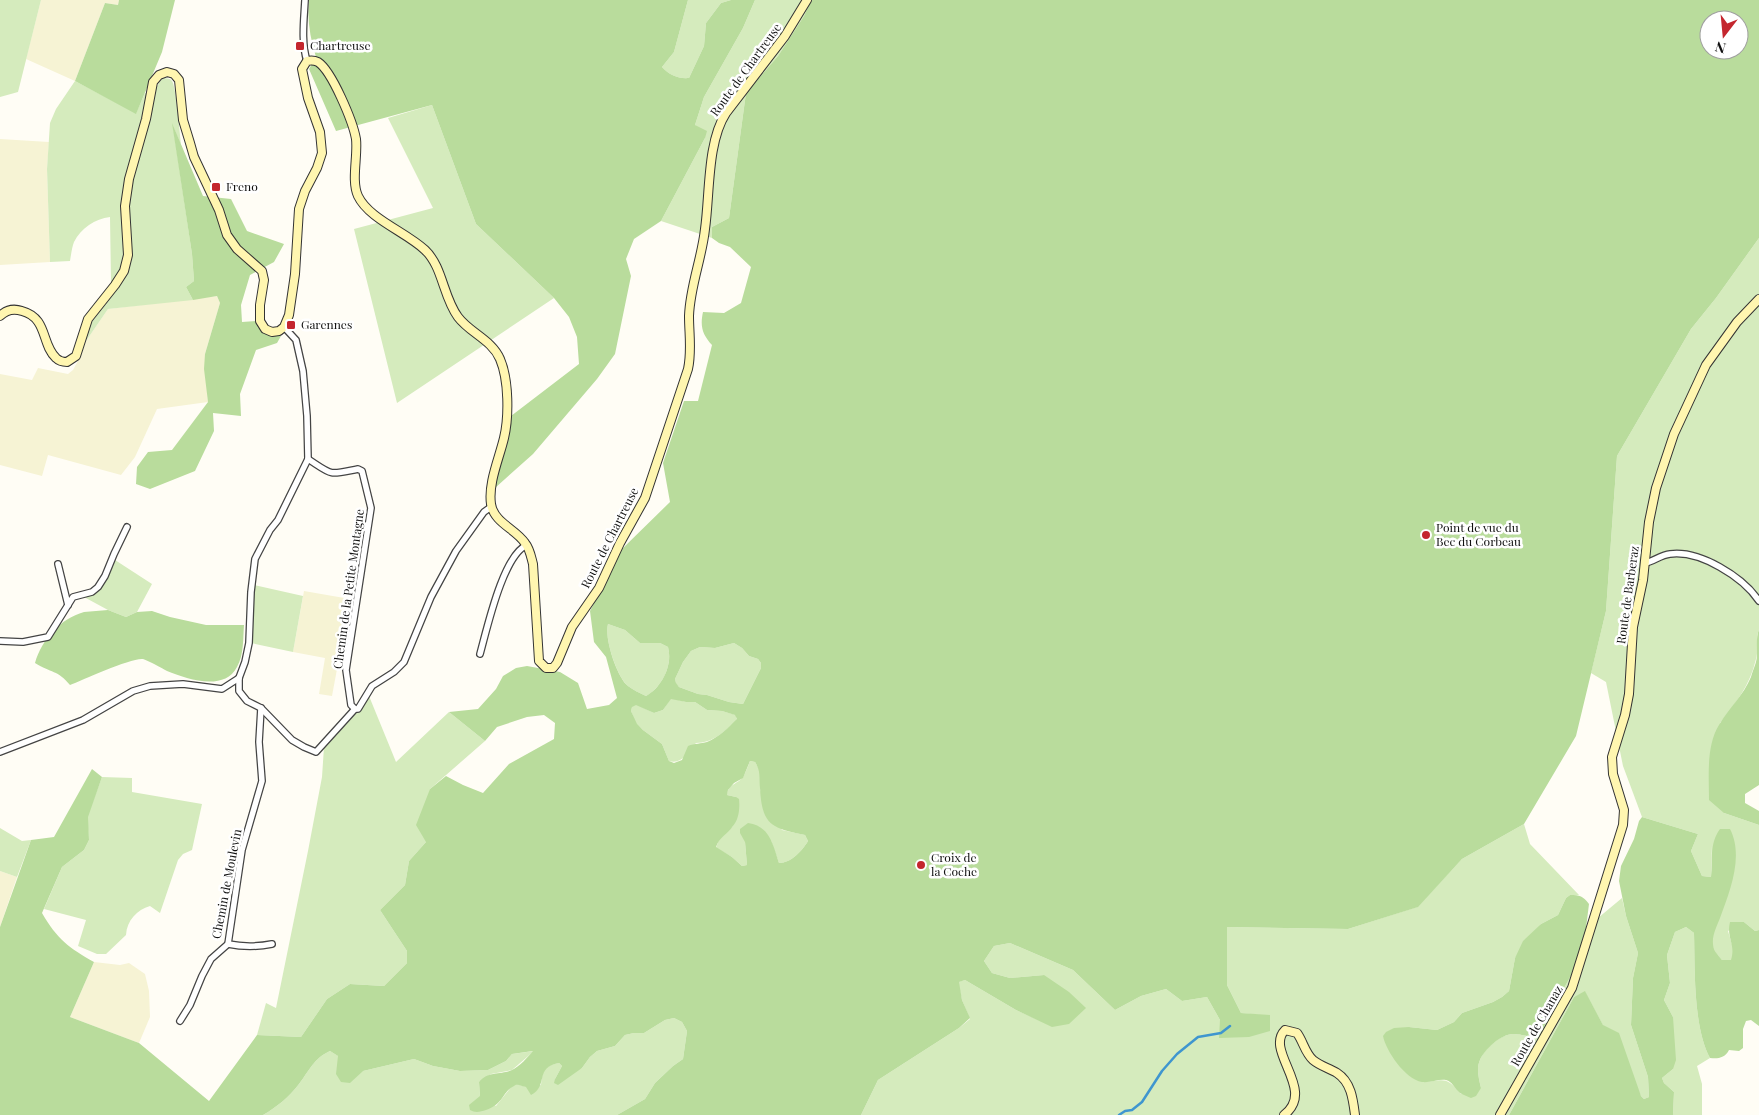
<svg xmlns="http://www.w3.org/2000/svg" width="1759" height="1115" font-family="'Playfair Display',serif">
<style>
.farmland{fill:#f6f3d4}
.green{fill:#d5ebbd}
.forest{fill:#b9dc9c;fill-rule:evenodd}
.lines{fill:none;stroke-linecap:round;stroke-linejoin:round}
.stream{stroke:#3f96cf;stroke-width:2.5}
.street-casing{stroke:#444;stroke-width:8}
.secondary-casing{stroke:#333;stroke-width:10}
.street{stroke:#fff;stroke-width:5.5}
.secondary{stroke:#fff6b0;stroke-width:8}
.poi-dot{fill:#c4262e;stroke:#fff;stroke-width:2}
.labels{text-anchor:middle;stroke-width:5;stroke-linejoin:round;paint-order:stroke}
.poi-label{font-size:12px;fill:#111;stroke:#fff;text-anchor:start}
.street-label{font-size:12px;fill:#111;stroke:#fff}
</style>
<rect width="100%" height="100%" fill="#fffdf5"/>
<g class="farmland">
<polygon points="41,0 119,0 118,5 105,3 75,81 26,59"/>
<polygon points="0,139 49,142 47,169 50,262 0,265"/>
<polygon points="217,296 220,303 205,354 208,402 157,409 135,457 121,475 48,455 42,476 0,465 0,374 32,380 38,368 68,374 73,370 81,355 86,341 108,309"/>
<polygon points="304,591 350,599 332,696 319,694 325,658 293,652"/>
<polygon points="0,871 17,877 0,927"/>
<polygon points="94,962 120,965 129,963 145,974 149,991 150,1017 139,1043 70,1017"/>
</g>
<g class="green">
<polygon points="0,0 41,0 18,92 0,97"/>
<path d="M688,0H731L721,3L706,23L704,46L689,78C679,79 669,75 662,67L674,52Z"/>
<polygon points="755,0 811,0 804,16 778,56 746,93 729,218 712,227 712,238 661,221 705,138 695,125 704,97 743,28"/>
<path d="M162,78C166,78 170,78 172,81C176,86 180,135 181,145L173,126L192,254L194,281L186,287L193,300L108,309L86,341L91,323L108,301L111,282L110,217C95,219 81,228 74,242C72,247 71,255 70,261L50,262L47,169L50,123L56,109L75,81L136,113L145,93L155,97L156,88Z"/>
<polygon points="432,105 476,224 554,298 397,403 354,229 433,208 388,118"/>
<path d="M1759,238V629C1755,639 1759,649 1756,659C1750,685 1736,703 1720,723L1724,813L1759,825V930L1755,931L1744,922L1728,931L1734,951L1732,960H1722L1716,953L1712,945V846L1711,877L1702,876L1691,851L1698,834L1642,817L1623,766L1606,682L1591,673L1606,611L1617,456L1691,329L1716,298Z"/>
<path d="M115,560L152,584L137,612L126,617L108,610L84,597C105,591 107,578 115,560Z"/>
<polygon points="254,585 303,596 293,652 251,643"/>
<path d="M608,624L625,630L640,643H660L668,647C673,665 662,687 646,696C640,693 633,690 628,686C617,677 604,638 608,624Z"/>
<polygon points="734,643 742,648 749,656 758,659 761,663 761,668 743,704 729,702 707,695 698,694 679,687 676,684 675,679 683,662 691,651 700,647 715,648"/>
<polygon points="369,696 396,762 449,712 485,741 430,789 426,842 409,861 405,885 380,910 407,951 407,963 384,986 350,984 327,999 301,1037 257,1035 266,1003 276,1008 308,851 322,777 324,747"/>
<path d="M671,698L686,702H695L707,710L722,711L736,715L737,720C725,731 713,743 696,743C689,751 682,765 669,761L662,744L643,730L636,724L631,711L632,706L636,704L654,713L663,710Z"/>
<path d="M750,761L755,762L760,770V790L782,830L805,835L808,841C802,851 791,863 779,863L771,841L745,842L747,865L742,866L732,857L716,848L719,839L733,826L736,797L727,795C728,784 738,784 743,777C746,772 748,766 750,761Z"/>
<path d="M102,777L132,778V792L202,804L192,850L183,854L178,860L160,913L150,906C137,910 127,920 126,935L106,954H97L78,946L86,920L44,909L62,867L84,850L89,840L87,817Z"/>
<path d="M1524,824L1530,844L1579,895H1570L1566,898L1558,915L1541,924L1515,958L1509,991L1502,997L1493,1002L1462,1013L1454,1022L1437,1030L1409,1027L1423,1082C1445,1080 1446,1076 1461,1094L1481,1088C1479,1080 1476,1068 1480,1060C1484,1049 1501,1034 1513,1034C1523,1034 1530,1038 1540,1037L1549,1015L1573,972L1586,928L1622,898L1626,916L1638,953L1633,978L1631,1025L1648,1077L1649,1097L1644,1099L1641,1096L1585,992L1574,997L1509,1115H861L878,1080L959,1028L970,1019L962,1000L958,982L965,980L1016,1010L1052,1026L1044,975L1010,978L992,973L984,961L994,946L1010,943L1073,970L1115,1010L1141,996L1166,989L1182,1001L1207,997L1220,1020L1270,1016L1241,1013L1227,985V927L1348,929L1417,907L1462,859Z"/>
<polygon points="0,828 22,841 31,840 17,877 0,871"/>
<path d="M1686,927L1694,933C1695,969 1693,1027 1710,1058L1697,1066L1702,1084V1115H1673L1674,1092L1664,1083L1662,1078L1673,1069V1017L1664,1000L1670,983L1667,955L1675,932Z"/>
<path d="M674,1018L682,1022L687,1031L683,1059L673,1066L655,1083L645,1099L617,1115H263C277,1107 289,1097 299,1084C309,1071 314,1058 330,1051L363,1071L414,1059L433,1066L460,1071L488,1070L506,1061L512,1054L534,1051L512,1070L491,1074L479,1082L480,1096L496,1106L512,1086L517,1084L526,1087L541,1085C543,1070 543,1066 559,1063L562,1066L555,1079L582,1068L590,1057L597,1051L615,1046L625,1035L634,1033H644L665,1020Z"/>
</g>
<g class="forest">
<polygon points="119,0 175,0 162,52 136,114 75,81 105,3 118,5"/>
<path d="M309,0H688L674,52L662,67C669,75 679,79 689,78L704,46L706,23L721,3L731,0H755L743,28L704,97L695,125L707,131L705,138L661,221L634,239L626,259L631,276L615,354L597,379L533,454L495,488L511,416L579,364L577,337L569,317L554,298L476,224L432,105L336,131L309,69L316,57C310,38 307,19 309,0Z"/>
<path d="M811,0H1759V238L1716,298L1691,329L1617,456L1606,611L1576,736L1524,824L1462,859L1418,907L1348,929L1227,927V985L1241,1013L1270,1015V1031L1249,1037L1219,1038L1220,1020L1207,997L1182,1001L1166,989L1141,996L1115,1010L1073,970L1010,943L994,946L984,961L992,973L1010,978L1044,975L1069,992L1086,1008L1069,1024L1052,1027L1016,1010L965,980L959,982L962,1000L970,1018L959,1028L878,1080L861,1115H617L645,1099L655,1083L673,1066L683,1059L687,1031L682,1022L674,1018L665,1020L644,1033H634L625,1035L615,1046L597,1051L590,1057L582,1068L558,1085L554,1083L555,1079L562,1066L559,1063C534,1067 549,1086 531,1095L526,1087C521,1086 517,1083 514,1086C502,1092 504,1104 486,1110C480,1112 475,1113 470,1110L469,1105L480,1096L479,1082C488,1071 501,1075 512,1070C519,1067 528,1057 533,1051L512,1054L506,1061L488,1070L460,1071L433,1066L414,1059L363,1071L350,1083L341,1082L336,1074L338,1056L330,1051C314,1058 309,1071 299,1084C289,1097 277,1107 263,1115H0V927L31,840L54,837L92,769L102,777L88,817L89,840L84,850L62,867L42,913C57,939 69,948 94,962L70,1017L139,1043L209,1101L257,1035L301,1037L327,999L350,984L384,986L407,963V951L380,910L405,885L409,861L426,842L416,825L430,789L446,776L463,785L483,793L509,764L554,739L555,723L544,715L527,717L497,727L485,741L449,712L478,709L496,689L503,676L516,668L527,666L560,672L578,683L587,709L609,705L617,698L606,657L594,642L590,611L622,549L670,502L663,463L684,401H698L712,345C702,334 700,326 703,312L724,313L741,303L751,267L730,247L719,243L712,238V227L729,218L746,93L778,56L804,16ZM1709,20H1739V50H1709ZM608,624L625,630L640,643H660L668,647C673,665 662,687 646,696C640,693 633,690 628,686C617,677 604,638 608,624ZM734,643L742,648L749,656L758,659L761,663V668L743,704L729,702L707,695L698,694L679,687L676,683L675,679L683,662L691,651L700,647L715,648ZM671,699L686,702H695L707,710L722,711L735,715L737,719C728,728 719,737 707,742C701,744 695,743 688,746L682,760L674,763L669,761L662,744L643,730L637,724L631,711L632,707L636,705L654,713L663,710ZM750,761L755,762C761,771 759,778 760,788C762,826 772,828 805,835L808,841C802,851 791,863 779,863C773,845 770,826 748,823L740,829V833L745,842L747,865L742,866L732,857L716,847C720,836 727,835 733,826C739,819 740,808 739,799L736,797L727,795L728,790L734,783L743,778Z"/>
<path d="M172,123L203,196L231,199L247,231L284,244L274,262L250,275L241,305L242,322L256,321C262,335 267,335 281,336L277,343L256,350L240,394L241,416L213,413L214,431L195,471L150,489L136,484L137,467L148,452L172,450L208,402L204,369L205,354L220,303L217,296L193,300L186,287L194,281L192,254Z"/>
<path d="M108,610L126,617L137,612L152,611L170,617L206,625H244C243,638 244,655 237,667C224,692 187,679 167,671C162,668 147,660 143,659C133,657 82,680 70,685C58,670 51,673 35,663C42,639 60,619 84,612C92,611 100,611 108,610Z"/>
<path d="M1759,629V785L1745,794V803L1759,811V825L1724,813L1709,800C1709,776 1706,746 1719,725C1729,708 1743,696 1751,677C1753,670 1757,662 1757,655C1757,645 1756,638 1759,629Z"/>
<path d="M1642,817L1698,834L1691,851L1702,876L1711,877C1713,860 1709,844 1720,829H1730C1744,856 1730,891 1720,918C1717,926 1712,935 1713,944C1713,950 1718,955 1722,960H1731C1736,944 1726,938 1730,922H1744L1755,931L1759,930V1026L1751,1020L1746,1021L1743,1029V1048L1739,1051L1729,1050C1725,1058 1718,1059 1710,1058C1693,1027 1695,969 1694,933L1686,927L1675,932L1667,955L1670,983L1664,1000L1673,1017L1676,1060L1673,1069L1662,1078L1664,1083L1674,1092L1673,1115H1509L1574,997L1585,991L1603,1025L1619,1033L1641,1096L1644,1099L1649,1097L1648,1077L1631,1025L1633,978L1638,953L1626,916L1619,881L1621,866L1634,839L1639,821Z"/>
<path d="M1570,895C1580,895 1583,896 1589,904L1586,928L1573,972L1549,1015L1540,1037C1530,1038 1523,1034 1513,1034C1501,1034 1484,1050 1480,1060C1476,1068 1479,1080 1481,1088L1476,1096L1471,1098C1467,1096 1463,1095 1460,1093C1455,1089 1452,1081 1446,1080C1438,1079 1430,1083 1422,1082C1405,1079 1386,1051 1383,1036L1386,1032L1394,1028L1409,1027L1437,1030L1454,1022L1462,1013L1493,1002L1502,997L1509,991L1515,958L1523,941L1541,924L1558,915L1566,898Z"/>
</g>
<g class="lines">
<polyline class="stream" points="1119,1115 1125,1111 1132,1110 1142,1102 1162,1071 1177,1054 1198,1037 1221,1033 1230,1026"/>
<defs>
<g id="street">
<path d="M305,0C304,20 301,42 307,61"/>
<polyline points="284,327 296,340 303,371 307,416 308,459 278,520 270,530 255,559 251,592 249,643 245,662 239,678 239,691 247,701 261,708 292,740 304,747 316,752 355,709 358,709 372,686 394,672 404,662 431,597 456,551 484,512 491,507"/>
<path d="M308,459C334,476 328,475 358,469L362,471L371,508L346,670L351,705L355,709"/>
<path d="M1645,563C1654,561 1661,555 1670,554C1700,550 1743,577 1759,601"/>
<polyline points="58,564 68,605"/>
<polyline points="0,641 23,642 48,637 73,597 92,592 98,587 105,576 114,554 127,527"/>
<path d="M480,654C487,629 503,555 527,545"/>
<polyline points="0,752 83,720 133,691 150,686 183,684 222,689 239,678"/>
<path d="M228,944C243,947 257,947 272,944"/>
<polyline points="180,1021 190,1005 202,976 211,959 228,944 242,850 262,781 259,742 261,708"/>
</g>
<g id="secondary">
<path d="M0,316C6,310 13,308 22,311C48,318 41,344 56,358C59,361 63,362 67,362L76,356L88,319L115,285L124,271L128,255L125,206L129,179L146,119L153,82L159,75L167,72L174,74L179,80L183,120L190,143L194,157L219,210L227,235L237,249L262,271L264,280L260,305V321L265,329L272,332L279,331L284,327L289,315L295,274L299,209L305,191L317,168L322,153L320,132L308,98L302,69L307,61C311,60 314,60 318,62C332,71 353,122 356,139C358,156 351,181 358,196C369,219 406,232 425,250C443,267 443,297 458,317C470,333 492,340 500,359C509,380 509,417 504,438C499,459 488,483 491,504C494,523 516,529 525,543C530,549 531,557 533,564L539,661L546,668H553L557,663L572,627L599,588L620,543L645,498L688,369C692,351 689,334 689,316C690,286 702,258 705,229C710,194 707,142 726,113L785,36L807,0"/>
<path d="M1284,1115C1317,1090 1264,1051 1285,1030L1297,1033C1303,1041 1305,1053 1313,1060C1320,1066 1329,1068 1337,1073C1351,1082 1353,1099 1355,1115"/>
<polyline points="1500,1115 1572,988 1623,825 1624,810 1613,774 1612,757 1625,715 1629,694 1633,627 1643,580 1649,522 1656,488 1674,434 1706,365 1737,322 1759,299"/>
</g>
</defs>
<use href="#street" class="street-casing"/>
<use href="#secondary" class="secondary-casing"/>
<use href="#street" class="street"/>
<use href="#secondary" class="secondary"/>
</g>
<g class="poi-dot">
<rect x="295" y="41" width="10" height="10" rx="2.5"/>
<rect x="211" y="182" width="10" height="10" rx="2.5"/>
<rect x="286" y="320" width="10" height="10" rx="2.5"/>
<circle cx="1426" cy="535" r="5"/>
<circle cx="921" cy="865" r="5"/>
</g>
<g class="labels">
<g class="poi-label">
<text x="310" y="50">Chartreuse</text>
<text x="226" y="191">Freno</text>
<text x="301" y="329">Garennes</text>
<text x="1436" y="532">Point de vue du<tspan x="1436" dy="14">Bec du Corbeau</tspan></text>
<text x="931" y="862">Croix de<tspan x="931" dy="14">la Coche</tspan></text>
</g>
<g class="street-label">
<text transform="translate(746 70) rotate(-54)" y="4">Route de Chartreuse</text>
<text transform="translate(610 538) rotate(-63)" y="4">Route de Chartreuse</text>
<text transform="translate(349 589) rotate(-82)" y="4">Chemin de la Petite Montagne</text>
<text transform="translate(1628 595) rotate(-82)" y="4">Route de Barberaz</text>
<text transform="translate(227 884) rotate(-79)" y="4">Chemin de Moulevin</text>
<text transform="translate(1537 1026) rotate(-60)" y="4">Route de Chanaz</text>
</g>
</g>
<g transform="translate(1724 35) rotate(196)"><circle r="24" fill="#ffffff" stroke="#a0a0a0"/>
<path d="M0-4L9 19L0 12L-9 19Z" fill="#c4262e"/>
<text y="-8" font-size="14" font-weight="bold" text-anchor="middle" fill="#111111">N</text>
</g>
</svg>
